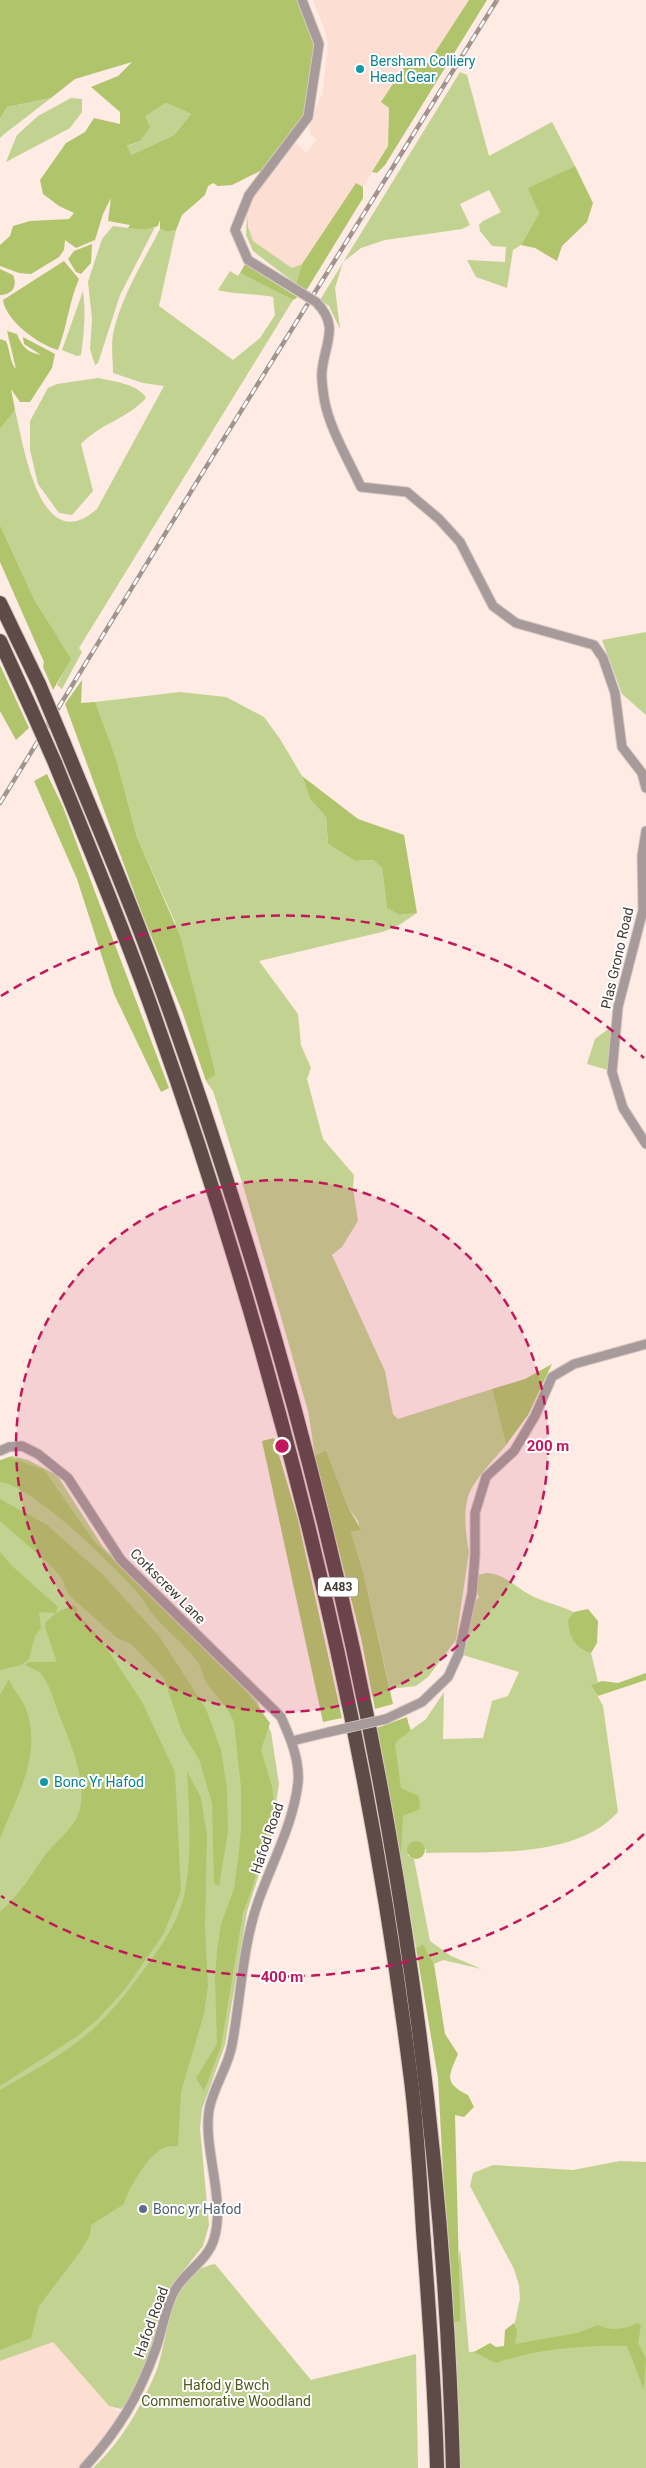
<svg xmlns="http://www.w3.org/2000/svg" width="646" height="2468" font-family="Roboto,sans-serif">
<style>
.built{fill:#fdded2}
.green{fill:#c2d290}
.forest{fill:#b0c56b;fill-rule:evenodd}
.lines{fill:none;stroke-linecap:round;stroke-linejoin:round}
.minor-casing{stroke:#d8c8c1;stroke-width:11}
.trunk-casing{stroke:#d8c8c1;stroke-width:16}
.minor{stroke:#a69b9a;stroke-width:9}
.trunk{stroke:#5e4b48;stroke-width:14}
.rail-casing{stroke:#a1948f;stroke-width:4.5}
.rail{stroke:#fff;stroke-width:2.5;stroke-dasharray:8;stroke-linecap:butt}
.minor-bridge-casing{stroke:#d8c8c1;stroke-width:11;stroke-linecap:butt}
.trunk-bridge-casing{stroke:#d8c8c1;stroke-width:16;stroke-linecap:butt}
.minor-bridge{stroke:#a69b9a;stroke-width:9}
.trunk-bridge{stroke:#5e4b48;stroke-width:14}
.ring{fill:none;stroke:#c2185b;stroke-width:2.5;stroke-dasharray:9 6}
.culture-dot{fill:#0f9aa8;stroke:#fff;stroke-width:2}
.service-dot{fill:#5c6f8a;stroke:#fff;stroke-width:2}
.labels{text-anchor:middle;stroke-width:4;stroke-linejoin:round;paint-order:stroke}
.shield{fill:#fff;stroke:#7b7573;stroke-width:1}
.shield-label{font-size:12px;font-weight:bold;fill:#433a37}
.culture-label{font-size:14px;fill:#0d838f;stroke:#fff;text-anchor:start}
.street-label{font-size:14px;fill:#433a37;stroke:#fff}
.service-label{font-size:14px;fill:#4e5e75;stroke:#fff;text-anchor:start}
.park-label{font-size:14px;fill:#4d5919;stroke:#fff}
.centre{fill:#c2185b;stroke:#fff;stroke-width:2.5}
.ring-label{font-size:15px;text-anchor:middle;font-weight:bold;fill:#c2185b;stroke:#fff;stroke-width:4;stroke-linejoin:round;paint-order:stroke}
</style>
<rect width="100%" height="100%" fill="#fdebe4"/>
<g class="built">
<polygon points="313,0 469,0 428,63 406,64 381,102 389,108 388,146 363,187 356,183 302,264 292,268 253,241 248,227 247,212 253,195 294,141 306,153 317,140 310,134 309,123 322,94 328,46 325,30"/>
<polygon points="53,2341 109,2406 126,2415 84,2468 0,2468 0,2361"/>
</g>
<g class="green">
<polygon points="460,72 467,75 489,156 552,122 575,166 529,188 539,213 521,245 513,250 507,288 476,277 467,260 505,262 506,247 492,246 480,231 479,225 483,221 501,212 489,190 460,204 470,225 462,229 385,240 361,248 343,262 335,288 340,329 329,306 320,300"/>
<polygon points="51,98 3,135 0,138 0,119 7,107"/>
<polygon points="71,98 82,99 82,112 70,128 6,162 17,135 38,116"/>
<polygon points="166,103 191,114 174,135 131,155 126,147 140,141 144,116"/>
<polygon points="247,212 248,227 253,241 292,268 302,264 296,284 253,251 246,235"/>
<polygon points="113,226 145,230 155,227 120,295 98,363 95,365 90,349 92,319 88,282 102,239"/>
<path d="M160,229L168,232L176,230L159,306L233,360L260,338L275,315L273,297C254,293 237,295 218,290L230,271L238,276L240,273L293,300L79,648L82,652L62,689L57,685L70,659L35,601L0,525V429L15,410C24,447 40,559 97,509L164,386L143,383L113,373C113,360 111,346 113,334C121,297 143,262 160,229Z"/>
<path d="M83,291C86,313 84,333 81,355L77,356L62,350Z"/>
<path d="M98,378C112,381 139,384 146,398C127,419 103,422 81,444L93,491L72,515L59,513L38,484L30,450V421L48,388L57,384Z"/>
<polygon points="646,632 646,715 622,694 602,640"/>
<path d="M180,692L226,697L264,717L280,739L302,776L310,799L326,817L328,844L355,861L373,860L382,868L387,908L399,915L417,913L396,927L382,932L259,961L298,1014L301,1045L311,1068L307,1079L323,1139L354,1175L353,1188L358,1221L342,1247L332,1255L385,1371L393,1414L398,1419L492,1389L506,1445C495,1459 473,1480 468,1497C463,1513 466,1536 469,1552L456,1640L428,1677L416,1686L390,1689L363,1571L351,1532L360,1530L358,1521L348,1507L326,1450L315,1456L308,1411L245,1192L213,1091L206,1081L216,1075L175,922L137,837L117,762L96,709L95,702Z"/>
<polygon points="611,1027 608,1070 587,1064 595,1039"/>
<polygon points="12,1456 28,1460 57,1475 103,1547 257,1701 271,1732 279,1784 270,1840 247,1912 225,2045 202,2109 200,2129 209,2225 203,2246 173,2284 145,2371 127,2404 121,2409 109,2406 53,2342 0,2361 0,1460"/>
<path d="M486,1573C505,1573 517,1589 534,1597C547,1603 561,1606 574,1612L591,1653L598,1682L592,1685L603,1706L618,1812C575,1860 485,1851 426,1853V1849L407,1855L414,1859L430,1941L451,1956L482,1969L443,1960L434,1964L423,1944L416,1948L396,1831L401,1850L385,1735L409,1724L411,1730L426,1719L444,1692L443,1739L483,1738L492,1701L508,1696L519,1672L463,1655C467,1638 469,1607 479,1597L476,1589L478,1575Z"/>
<polygon points="620,2161 646,2162 646,2468 458,2468 452,2297 454,2323 460,2321 457,2273 460,2249 469,2352 509,2349 520,2299 519,2285 514,2269 470,2186 473,2173 493,2165 573,2170"/>
<path d="M215,2264L311,2380L416,2354L418,2468H93C121,2442 141,2407 156,2372C170,2336 167,2272 215,2264Z"/>
</g>
<g class="forest">
<path d="M0,0H297L314,45L305,115L266,168L232,185L218,186L213,183L208,186L205,195L182,215L176,230L168,232L160,229V220L158,226L145,230L128,228L130,225L108,221L111,198L103,214L95,240L76,248L65,240L64,250L59,257L31,274L19,273L0,266V245L10,236L13,226L30,221L69,219L74,213L59,206L43,194L40,180L66,143L85,132L94,118L120,124V112L91,87L118,76L132,62L75,79L51,98L7,107L0,119ZM166,103L191,114L174,135L131,155L127,146L140,141L150,127L145,116Z"/>
<polygon points="469,0 487,0 385,165 377,173 372,172 388,146 389,108 381,102 406,64 428,63"/>
<polygon points="575,166 593,203 587,222 562,246 557,261 535,248 521,245 539,213 528,188"/>
<polygon points="356,183 363,187 363,198 306,291 296,284 302,264"/>
<polygon points="92,244 91,263 81,274 76,272 68,259 74,251"/>
<path d="M64,261L79,279C69,302 67,327 58,350C39,345 6,321 3,300Z"/>
<polygon points="245,264 297,297 298,297 293,300 240,273"/>
<path d="M0,269L13,275C18,286 12,295 0,295Z"/>
<path d="M7,331L17,334C22,347 27,352 41,355L24,344L23,337L55,354L52,368L30,402H20L11,389L15,410L0,429V339L6,341C10,350 10,363 16,369Z"/>
<polygon points="0,525 35,601 71,659 53,690 43,667 44,662 0,562"/>
<polygon points="0,665 29,728 16,740 0,711"/>
<polygon points="82,680 81,703 95,702 117,762 137,837 180,936 216,1075 206,1081 182,1011 141,911 65,704"/>
<polygon points="47,774 63,807 169,1088 161,1092 114,994 77,879 34,781"/>
<polygon points="302,776 358,819 404,835 417,913 399,915 387,908 382,868 373,860 355,861 328,844 326,817 310,799"/>
<polygon points="552,1364 528,1415 506,1445 492,1389 525,1379"/>
<polygon points="274,1438 298,1520 342,1718 323,1722 262,1441"/>
<polygon points="326,1450 348,1507 360,1528 361,1530 351,1532 363,1571 393,1704 375,1709 361,1638 315,1456"/>
<path d="M9,1457L44,1470L94,1541L249,1694L270,1723L261,1750L272,1786L274,1806L252,1889L243,1913L221,2046L204,2091L196,2078L217,2044L215,1979L217,1951L221,1924L234,1889L238,1860L241,1831V1788L234,1722C228,1707 218,1698 208,1685C203,1678 202,1668 197,1661C183,1642 164,1629 150,1611C146,1605 142,1598 137,1592C114,1566 32,1485 0,1482V1461Z"/>
<polygon points="0,1499 47,1525 103,1575 159,1636 206,1709 221,1750 227,1788 228,1831 219,1886 214,1883 212,1803 199,1759 182,1732 164,1678 131,1644 117,1638 69,1595 61,1577 47,1562 0,1521"/>
<path d="M0,1552L12,1566L58,1607L56,1613L73,1605L77,1608V1612L104,1644L142,1702L175,1772L181,1891L164,1933L126,1988L97,2020L76,2037L0,2086V1912C20,1894 30,1877 45,1855C54,1844 65,1835 73,1824C94,1795 71,1745 60,1717C54,1703 50,1682 39,1672C35,1669 29,1667 25,1665L28,1662H57L45,1627L46,1622L56,1613L39,1612L41,1628L35,1636L29,1659L21,1665L0,1670Z"/>
<path d="M588,1609L598,1621L597,1643L591,1653C575,1648 569,1637 568,1620L574,1612Z"/>
<polygon points="646,1673 646,1680 598,1696 591,1685 602,1681 618,1683"/>
<path d="M9,1679C13,1690 22,1698 26,1709C43,1755 16,1797 0,1839V1695Z"/>
<polygon points="407,1717 410,1731 398,1740 395,1745 401,1788 419,1796 420,1809 403,1816 401,1854 374,1729"/>
<path d="M187,1771L201,1798L207,1836L205,1927L208,1986L204,2014L181,2092L178,2146C173,2146 166,2146 162,2149C148,2155 127,2191 124,2204L91,2225L90,2235L80,2252L39,2306L31,2338L0,2350V2090C31,2072 65,2054 92,2030C115,2009 133,1985 151,1960C164,1942 177,1922 183,1900C193,1858 189,1813 187,1771Z"/>
<circle cx="416" cy="1850" r="9"/>
<path d="M423,1944L434,1964L445,2034L458,2054C448,2077 444,2083 468,2095L474,2107L464,2117L455,2115L460,2311V2321L454,2323L446,2228L438,2078L416,1948Z"/>
<path d="M514,2323L517,2331L515,2344L577,2333L598,2325C612,2332 625,2329 638,2323L641,2326L638,2343L646,2358L644,2390L627,2346C584,2345 536,2349 496,2363L474,2352L490,2343L496,2347L504,2346L505,2330Z"/>
</g>
<g class="lines">
<defs>
<g id="minor">
<polyline points="302,0 319,44 308,117 249,195 235,230 248,260 303,294"/>
<path d="M316,302C340,326 325,342 322,371C321,379 323,390 324,398C329,428 348,459 361,487L407,492L439,519L460,542L493,606L516,623L594,645L603,658L615,693L622,747L642,773L646,788"/>
<polyline points="646,831 642,856 643,910 618,1007 612,1072 623,1108 646,1144"/>
<path d="M0,1451L9,1447L22,1446L38,1454L68,1478L121,1560L281,1717C290,1737 300,1760 298,1783C293,1825 272,1862 258,1902C242,1948 241,1997 232,2045C228,2068 213,2087 209,2110C203,2149 226,2200 214,2239C208,2260 185,2272 175,2290C166,2305 162,2331 156,2348C139,2396 119,2430 84,2468"/>
<polyline points="386,1719 422,1702 448,1677 459,1653 472,1593 475,1555 475,1513 486,1477 514,1451 535,1416 552,1377 574,1364 646,1344"/>
<polyline points="292,1741 329,1732"/>
</g>
<g id="trunk">
<polyline points="0,603 39,684"/>
<polyline points="0,641 32,711"/>
<path d="M63,741C91,810 121,879 147,949C178,1032 207,1118 234,1203C364,1612 442,2039 453,2468"/>
<path d="M55,763C89,847 125,932 155,1018C276,1358 365,1713 410,2072C417,2124 420,2177 423,2230C429,2309 435,2388 437,2468"/>
</g>
</defs>
<use href="#minor" class="minor-casing"/>
<use href="#trunk" class="trunk-casing"/>
<use href="#minor" class="minor"/>
<use href="#trunk" class="trunk"/>
<defs>
<polyline id="rail" points="0,803 203,472 497,0"/>
</defs>
<use href="#rail" class="rail-casing"/>
<use href="#rail" class="rail"/>
<defs>
<g id="minor-bridge">
<polyline points="303,294 316,302"/>
<polyline points="329,1732 386,1719"/>
</g>
<g id="trunk-bridge">
<polyline points="39,684 63,741"/>
<polyline points="32,711 55,763"/>
</g>
</defs>
<use href="#minor-bridge" class="minor-bridge-casing"/>
<use href="#trunk-bridge" class="trunk-bridge-casing"/>
<use href="#minor-bridge" class="minor-bridge"/>
<use href="#trunk-bridge" class="trunk-bridge"/>
</g>
<circle cx="282" cy="1446" r="266" fill="#c2185b" fill-opacity=".12"/>
<g class="ring">
<circle cx="282" cy="1446" r="266"/>
<path d="M644 1834A531 531 0 0 1 1 1896M1 996A531 531 0 0 1 644 1058"/>
</g>
<g class="culture-dot">
<circle cx="360" cy="69" r="5"/>
<circle cx="44" cy="1782" r="5"/>
</g>
<circle class="service-dot" cx="143" cy="2209" r="5"/>
<g class="labels">
<rect class="shield" x="318" y="1577.5" width="40" height="19" rx="4"/>
<g class="shield-label">
<text x="338" y="1591">A483</text>
</g>
<g class="culture-label">
<text x="370" y="66">Bersham Colliery<tspan x="370" dy="16">Head Gear</tspan></text>
<text x="54" y="1787">Bonc Yr Hafod</text>
</g>
<g class="street-label">
<text transform="translate(617 958) rotate(-77)" y="5">Plas Grono Road</text>
<text transform="translate(168 1586) rotate(45)" y="5">Corkscrew Lane</text>
<text transform="translate(267 1838) rotate(-71)" y="5">Hafod Road</text>
<text transform="translate(151 2322) rotate(-70)" y="5">Hafod Road</text>
</g>
<g class="service-label">
<text x="153" y="2214">Bonc yr Hafod</text>
</g>
<g class="park-label">
<text x="226" y="2390">Hafod y Bwch<tspan x="226" dy="16">Commemorative Woodland</tspan></text>
</g>
</g>
<circle cx="282" cy="1446" r="8" class="centre"/>
<g class="ring-label">
<text x="548" y="1451">200 m</text>
<text x="282" y="1982">400 m</text>
</g>
</svg>
